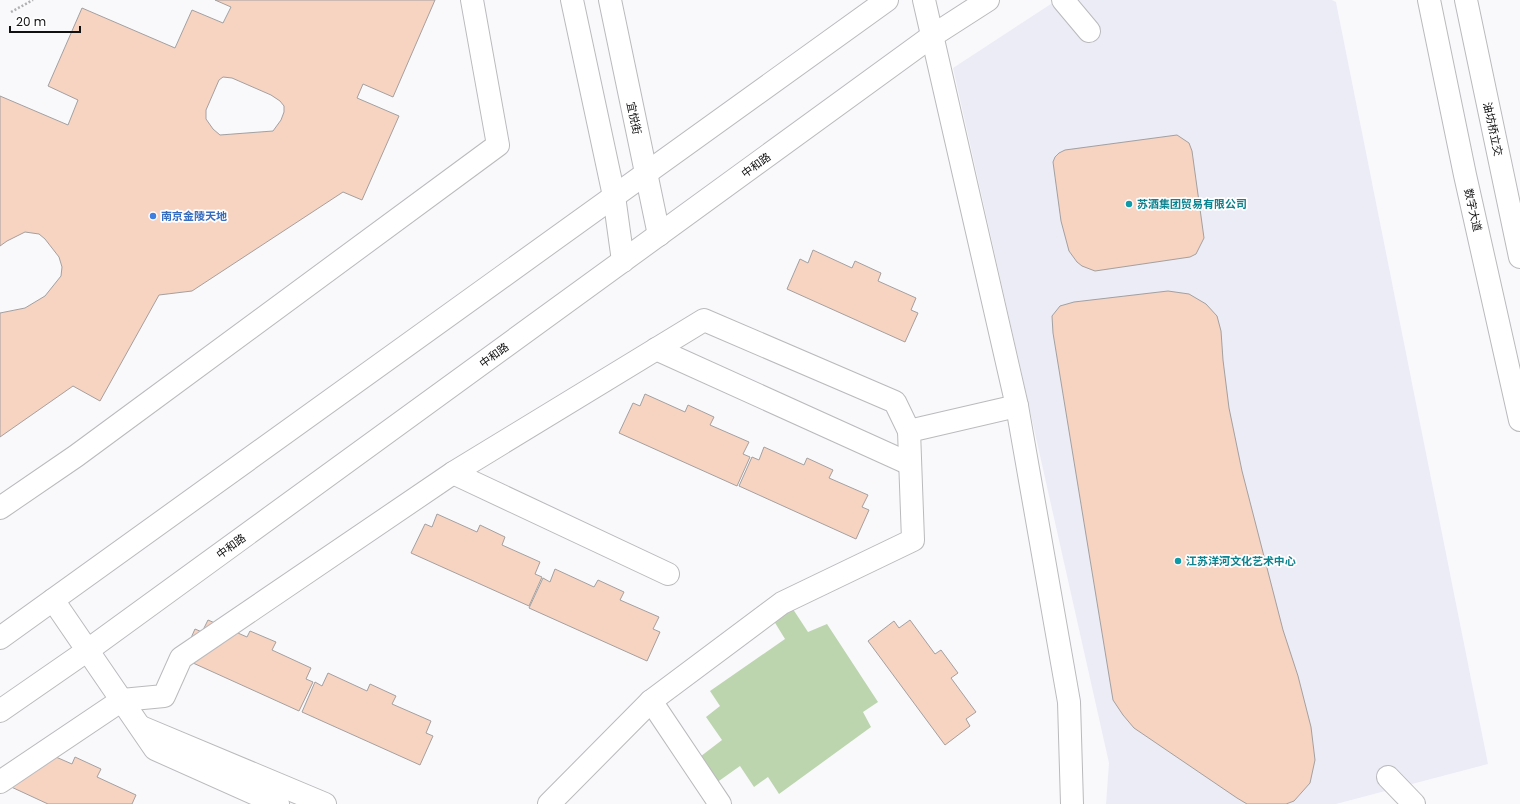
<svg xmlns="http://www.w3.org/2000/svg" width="1520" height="804" font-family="Poppins,'Noto Sans SC',sans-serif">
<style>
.built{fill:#ececf7}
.green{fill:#bcd5ae}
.building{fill:#f7d3c2;stroke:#a3a09f;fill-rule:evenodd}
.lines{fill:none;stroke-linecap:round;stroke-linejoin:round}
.minor-casing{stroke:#bababd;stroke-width:24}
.major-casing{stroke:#bababd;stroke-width:24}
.highway-casing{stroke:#bababd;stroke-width:24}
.path{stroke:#b0b0b2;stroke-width:2.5;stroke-dasharray:2 2;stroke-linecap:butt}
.minor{stroke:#fff;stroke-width:22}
.major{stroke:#fff;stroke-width:22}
.highway{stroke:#fff;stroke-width:22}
.culture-dot{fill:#0f9aa8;stroke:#fff;stroke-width:1.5}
.shop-dot{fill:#3f7fe0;stroke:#fff;stroke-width:1.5}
.labels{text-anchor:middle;stroke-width:3.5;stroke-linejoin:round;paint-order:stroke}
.street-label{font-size:11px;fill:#111112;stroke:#fff}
.culture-label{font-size:11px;font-weight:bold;fill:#0d838f;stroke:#fff;text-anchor:start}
.shop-label{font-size:11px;font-weight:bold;fill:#366cbe;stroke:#fff;text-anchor:start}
</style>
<rect width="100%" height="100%" fill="#f9f9fc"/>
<polygon class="built" points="1057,0 1332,0 1336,2 1488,764 1336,804 1106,804 1109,763 953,68"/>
<polygon class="green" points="787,600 808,632 827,624 878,702 863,712 871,727 779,794 768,777 754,787 740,766 709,788 692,763 722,740 706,717 720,706 710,691 785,639 769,613"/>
<g class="building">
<path d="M215,0H435L393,97L363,84L357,98L399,116L362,200L343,192L192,291L159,295L100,401L73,386L0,437V313L25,308L45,296L61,276L62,267L59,257L45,239L39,234L25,232L7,241L0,246V96L68,125L78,100L48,86L82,8L175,48L192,10L223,23L231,7ZM223,77L232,78L271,95L280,101L284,106V112L281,120L273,131L220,135L213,129L206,119V110L219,80Z"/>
<polygon points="1177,135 1189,143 1192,151 1204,238 1196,254 1190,257 1095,271 1082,266 1077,262 1069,251 1061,221 1053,162 1055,157 1059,153 1065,150"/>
<polygon points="813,250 852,268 855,261 881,273 878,281 916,298 911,310 918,313 905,342 787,289 800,259 808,263"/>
<polygon points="1168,291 1189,294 1206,304 1217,316 1221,331 1223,360 1229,408 1242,471 1283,630 1298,676 1311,727 1315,760 1310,783 1294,801 1286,804 1247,804 1237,798 1134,728 1123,715 1113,700 1053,333 1052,316 1060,306 1074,302"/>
<polygon points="645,394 685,412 688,405 714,417 710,425 749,442 743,454 750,457 737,486 619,433 633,403 640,406"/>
<polygon points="764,447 804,465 807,458 833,470 829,478 868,495 862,507 869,510 856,539 739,486 752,457 759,460"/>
<polygon points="437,514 477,532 480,525 505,537 502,545 540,562 535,574 542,577 529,606 411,553 425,524 432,527"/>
<polygon points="555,569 594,587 598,580 624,592 620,600 659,617 653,629 660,632 647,661 529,608 543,578 550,582"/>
<polygon points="208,620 247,637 250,631 276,642 272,650 311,668 306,679 313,682 299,711 182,658 195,629 202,632"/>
<polygon points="910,620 935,654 941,650 958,673 951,678 976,712 966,719 970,726 945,745 868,641 894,621 899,628"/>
<polygon points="328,673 367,691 370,684 396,696 392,704 431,721 426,733 433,736 420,765 302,712 315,682 322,686"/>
<polygon points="33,747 72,764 75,757 101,769 97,777 136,795 132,804 48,804 7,785 27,759"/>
</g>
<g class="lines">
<defs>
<g id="minor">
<polyline points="572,0 614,196 623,261"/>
<polyline points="610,0 659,235"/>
<polyline points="924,0 1017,406 1069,702 1072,804"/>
<polyline points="1063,0 1089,31"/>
<polyline points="656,349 910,464"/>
<polyline points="453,473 668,574"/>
<polyline points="0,508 76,456 498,145 472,0"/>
<polyline points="53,600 155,749 278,804"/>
<polyline points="651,701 720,804"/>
<polyline points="141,727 325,804"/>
<polyline points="1388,777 1414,804"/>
<polyline points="0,782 122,700 164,696 181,658 453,473 704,320 895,402 909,431"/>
<polyline points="549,804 651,701 782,603 913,540 909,431 1017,406"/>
</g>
<g id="major">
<polyline points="1429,0 1465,175 1520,420"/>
<polyline points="0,638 887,0"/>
<polyline points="0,711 88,650 932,36 988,0"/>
</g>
<polyline id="highway" points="1466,0 1520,257"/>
</defs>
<use href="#minor" class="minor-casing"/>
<use href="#major" class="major-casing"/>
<use href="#highway" class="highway-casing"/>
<polyline class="path" points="11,12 33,0"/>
<use href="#minor" class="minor"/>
<use href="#major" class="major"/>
<use href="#highway" class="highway"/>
</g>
<g class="culture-dot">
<circle cx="1129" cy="204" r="4"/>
<circle cx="1178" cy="561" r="4"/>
</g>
<circle class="shop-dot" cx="153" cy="216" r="4"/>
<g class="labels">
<g class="street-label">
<text transform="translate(634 118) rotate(78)" y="4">宜悦街</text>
<text transform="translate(1493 129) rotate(78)" y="4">油坊桥立交</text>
<text transform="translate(756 165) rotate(-36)" y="4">中和路</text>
<text transform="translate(1473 210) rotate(77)" y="4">数字大道</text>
<text transform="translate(494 355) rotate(-36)" y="4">中和路</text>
<text transform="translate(231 546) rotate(-36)" y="4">中和路</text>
</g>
<g class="culture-label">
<text x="1137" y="208">苏酒集团贸易有限公司</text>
<text x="1186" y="565">江苏洋河文化艺术中心</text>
</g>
<g class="shop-label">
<text x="161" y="220">南京金陵天地</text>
</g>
</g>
<path d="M10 26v6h70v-6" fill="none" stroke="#111112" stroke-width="2"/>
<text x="16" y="26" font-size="12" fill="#111112" stroke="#ffffff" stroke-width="3" paint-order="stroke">20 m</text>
</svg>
